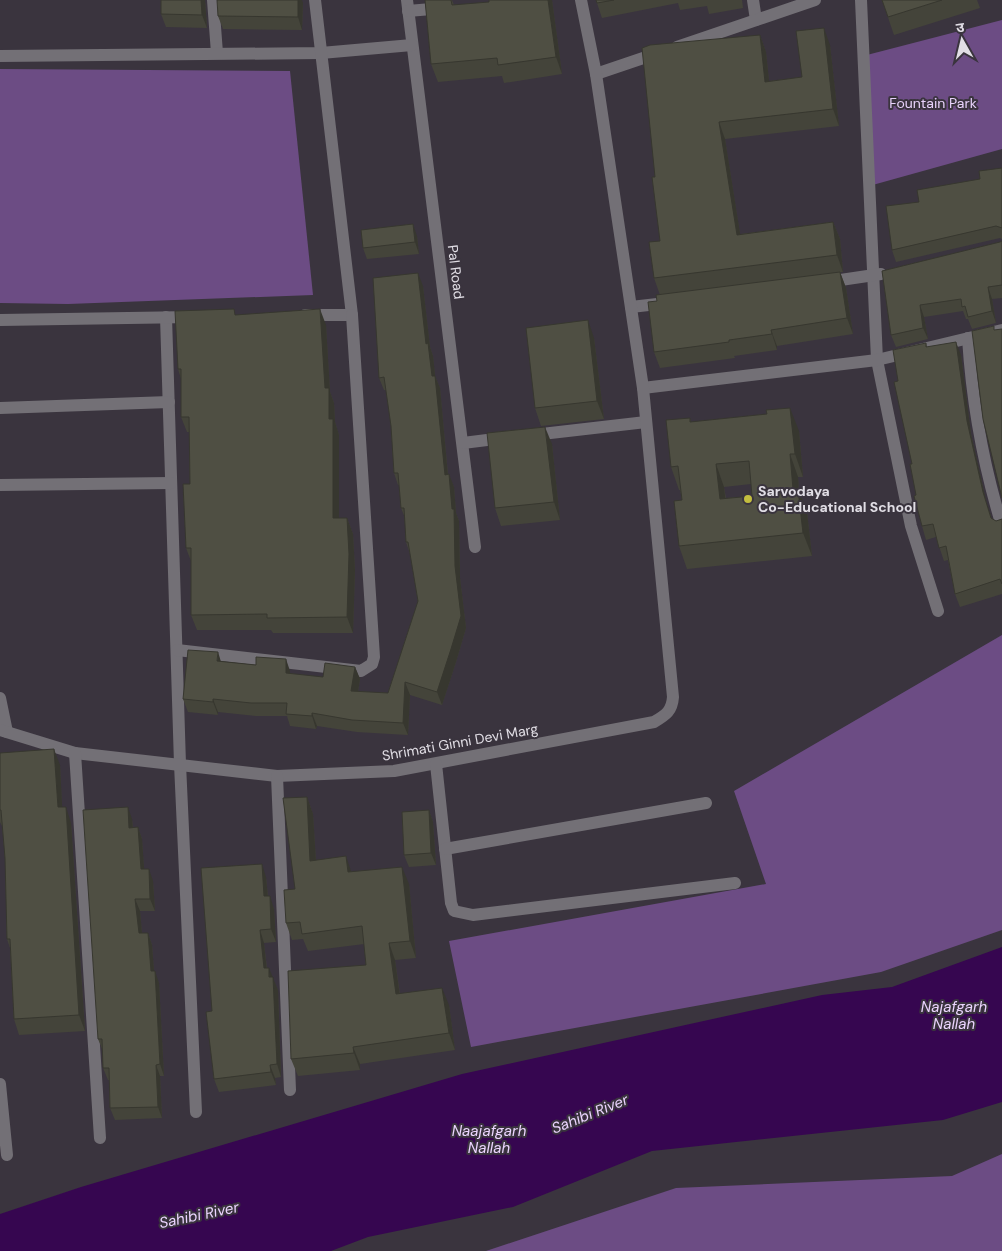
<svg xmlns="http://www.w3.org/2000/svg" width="1002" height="1251" font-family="'DM Sans','Noto Sans Devanagari',sans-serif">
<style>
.green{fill:#6c4c84}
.water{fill:#360650}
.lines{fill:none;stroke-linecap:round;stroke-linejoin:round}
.minor{stroke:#737076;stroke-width:12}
.wall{fill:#44443a;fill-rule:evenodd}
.shaded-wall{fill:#37372f}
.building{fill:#4f4f43;stroke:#37372f;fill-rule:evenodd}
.poi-dot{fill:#c2bd3f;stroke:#3a343e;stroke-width:2}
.labels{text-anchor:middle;stroke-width:4;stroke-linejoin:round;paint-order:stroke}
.park-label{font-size:14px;fill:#e8d2fb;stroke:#3a343e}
.street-label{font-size:14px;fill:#e1dee5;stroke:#3a343e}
.poi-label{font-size:14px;font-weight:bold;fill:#e1dee5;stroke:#3a343e;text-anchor:start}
.water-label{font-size:15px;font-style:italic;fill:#ecd5ff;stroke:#3a343e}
</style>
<rect width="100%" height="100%" fill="#3a343e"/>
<g class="green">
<polygon points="1002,20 1002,149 869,186 863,56"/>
<polygon points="0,69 290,71 313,295 68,304 0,303"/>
<polygon points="1002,635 1002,930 881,972 471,1047 449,941 766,884 734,791"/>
<polygon points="1002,1154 1002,1251 486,1251 676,1188 952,1176"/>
</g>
<polygon class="water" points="1002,947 1002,1102 943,1120 652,1151 513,1207 368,1237 331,1251 0,1251 0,1214 81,1187 462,1074 822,995 892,987"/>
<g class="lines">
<g class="minor">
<polyline points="213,0 217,53"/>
<polyline points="407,0 475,547"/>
<polyline points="753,0 756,20"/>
<polyline points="861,0 877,360 911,526 938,611"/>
<polyline points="408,11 443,8"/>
<polyline points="677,47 815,0"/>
<polyline points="0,56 321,53 412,45"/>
<polyline points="596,74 658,53"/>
<polyline points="827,282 881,274"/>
<polyline points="631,307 666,303"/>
<polyline points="305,315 352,315 315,0"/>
<polyline points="166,317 180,764 196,1112"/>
<polyline points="0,320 192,317"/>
<path d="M968,338C972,403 983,464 1002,526"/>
<polyline points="643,388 877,360 1002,330"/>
<polyline points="0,408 169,402"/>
<polyline points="533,435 646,422"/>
<polyline points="463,443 503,438"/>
<polyline points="0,485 171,483"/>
<polyline points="177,650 361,671 372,664 374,657 352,315"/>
<polyline points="0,698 7,732"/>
<path d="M0,730L75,753L277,776L394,771L654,722C666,715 672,711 673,697L643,388L596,74L581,0"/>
<polyline points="75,753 100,1138"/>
<polyline points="436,764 451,903 454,911 473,915 735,883"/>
<polyline points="277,776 290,1090"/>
<polyline points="445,849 706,803"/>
<polyline points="0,1084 7,1155"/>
</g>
</g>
<g class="wall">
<polygon points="161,0 205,0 207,28 166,27 161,14"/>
<polygon points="425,0 452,0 454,5 489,2 489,0 552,0 562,74 504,83 502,76 438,82 431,64"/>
<polygon points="596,0 742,0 743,8 709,14 707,6 680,10 678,3 602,18"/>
<polygon points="882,0 977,0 980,8 894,35"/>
<polygon points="303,3 302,30 223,29 218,16"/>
<polygon points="760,35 766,52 769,81 802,77 830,45 839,126 725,139 740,234 833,222 840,239 843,272 840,272 846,288 853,334 777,346 777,350 734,356 735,358 660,368 654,352 657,301 660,295 654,278 660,241 655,177"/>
<polygon points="1002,168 1002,239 1000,238 896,262 892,250 919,202 980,179"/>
<polygon points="417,236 419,254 367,259 363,248"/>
<polygon points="1002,241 1002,298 992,299 996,323 972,329 968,319 966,319 963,311 924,317 928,339 896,347 891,335 882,271 1000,242"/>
<polygon points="423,286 430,347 433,356 435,376 440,388 448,474 454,487 456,513 459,521 460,578 466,628 456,662 442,705 410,695 408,735 357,732 317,726 316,729 290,726 287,716 256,716 218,712 218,715 188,712 183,699 221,662 290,671 290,674 323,677 355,667 360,679 358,692 388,693 418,601 410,554 406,542 405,518 401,508 399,485 398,485 394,473 391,426 386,390 384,390 379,378"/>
<polygon points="236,315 326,325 330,392 334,403 335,422 339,435 339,518 347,518 353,534 355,570 353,633 273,633 271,630 197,630 191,615 191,561 186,548 190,484 189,432 187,432 181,417 181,379 178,369"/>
<polygon points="594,338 604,419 541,426 535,408"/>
<polygon points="926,343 927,347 961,355 971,434 987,505 992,519 996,521 1002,519 1002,594 960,607 955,594 948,560 944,561 936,537 926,540 922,526 912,464"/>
<path d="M690,418L691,422L799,431L803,477H798L799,491L807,512L812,556L687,569L679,546L682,500L680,490H679L671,467ZM751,484L752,496L726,498L724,487Z"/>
<polygon points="552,444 560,520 501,526 495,508"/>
<polygon points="0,753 60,765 62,807 71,823 85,1031 19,1035 14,1019 10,948 7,939 5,858 2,826 0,822"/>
<polygon points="307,797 313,814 316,861 352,872 409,884 416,958 395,960 400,994 449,1005 455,1050 360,1064 360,1070 298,1076 291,1059 366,965 364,944 308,951 303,939 292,940 286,923 295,889"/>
<polygon points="429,810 433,822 436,865 409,867 404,855"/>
<polygon points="132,819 133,828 138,827 142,839 144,869 153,881 155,911 140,911 142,933 148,933 152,945 154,971 159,983 164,1076 160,1076 162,1118 115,1120 110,1108 109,1080 108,1080 103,1068 103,1051 98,1039"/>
<polygon points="266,877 268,896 274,909 276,942 264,943 267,968 278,990 281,1077 275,1078 276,1085 219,1092 214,1079 212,1011"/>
</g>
<g class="shaded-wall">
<polygon points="201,0 205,0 207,28 202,15"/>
<polygon points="298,0 302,0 303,3 302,30 298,17"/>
<polygon points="548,0 552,0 562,74 556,57"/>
<polygon points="824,28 830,45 839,126 833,109"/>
<polygon points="760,35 766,52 771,99 765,82"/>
<polygon points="719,122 725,139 743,252 737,235"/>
<polygon points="833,222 840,239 843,272 837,255"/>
<polygon points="413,224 417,236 419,254 415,242"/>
<polygon points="840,272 846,288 853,334 847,318"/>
<polygon points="418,273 423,286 430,347 433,356 436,384 435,376 440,388 449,487 445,475 426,344"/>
<polygon points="988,287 992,299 996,323 992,311"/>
<polygon points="920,305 924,317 928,339 923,328"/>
<polygon points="320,309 326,325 330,392 334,403 335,422 339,435 339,534 333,518 329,419 325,388"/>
<polygon points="588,320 594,338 604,419 597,401"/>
<polygon points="771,330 777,346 777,350 772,334"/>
<polygon points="956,342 961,355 971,434 987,505 996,531 983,492 967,421"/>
<polygon points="790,408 799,431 803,477 795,454"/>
<polygon points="545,427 552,444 560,520 554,502"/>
<polygon points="790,454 798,477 799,491 807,512 812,556 803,533 793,489"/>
<polygon points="716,464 724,487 728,522 720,499"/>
<polygon points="449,474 454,487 456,513 459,521 460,578 466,628 456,662 442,705 437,692 455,566 452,509"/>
<polygon points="347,518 353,534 355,570 353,633 347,617"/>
<polygon points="218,652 222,665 217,661"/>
<polygon points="286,659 290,671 290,685 286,673"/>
<polygon points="355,667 360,679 356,704 351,691"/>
<polygon points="405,682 410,695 408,735 403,723"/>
<polygon points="213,699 218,712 218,715 213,702"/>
<polygon points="312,713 317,726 316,729 312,716"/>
<polygon points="54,749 60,765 63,823 58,807"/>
<polygon points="307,797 313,814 317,878 310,861"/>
<polygon points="66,807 71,823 85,1031 79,1015"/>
<polygon points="128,807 132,819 134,840 129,828"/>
<polygon points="429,810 433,822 436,865 431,853"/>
<polygon points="138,827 142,839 145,881 141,869"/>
<polygon points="346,856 352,874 348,872"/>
<polygon points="262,864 266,877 269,909 264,896"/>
<polygon points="402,867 409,884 416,958 410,941"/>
<polygon points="149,869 153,881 155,911 150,899"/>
<polygon points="270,896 274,909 276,942 271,929"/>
<polygon points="135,899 140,911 143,945 139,933"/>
<polygon points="260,930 264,943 268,981 264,968"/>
<polygon points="148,933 152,945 155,983 151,971"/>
<polygon points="389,943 395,960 402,1011 396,994"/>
<polygon points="269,968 278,990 281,1077 277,1064"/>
<polygon points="155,971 159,983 164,1076 160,1064"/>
<polygon points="442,988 449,1005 455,1050 449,1033"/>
<polygon points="353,1047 360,1064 360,1070 354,1053"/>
<polygon points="156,1065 160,1076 162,1118 158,1107"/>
<polygon points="270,1065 275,1078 276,1085 271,1072"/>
</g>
<g class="building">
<polygon points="161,0 201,0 202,15 161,14"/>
<polygon points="217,0 298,0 298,17 218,16"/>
<polygon points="425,0 451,0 452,5 489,2 489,0 548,0 556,57 498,65 497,58 431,64"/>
<polygon points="596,0 614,0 597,3"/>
<polygon points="882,0 942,0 888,17"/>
<polygon points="824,28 833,109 719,122 737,235 833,222 837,255 654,278 649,242 660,241 652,177 655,177 642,48 650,45 760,35 765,82 802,77 796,31"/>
<polygon points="1002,168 1002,228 996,226 892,250 886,206 919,202 917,190 980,179 979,171"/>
<polygon points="413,224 415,242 363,248 361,230"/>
<polygon points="1002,241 1002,285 988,287 992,311 968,317 965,306 962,307 961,299 920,305 923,328 891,335 882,271 1000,242"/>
<polygon points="840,272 847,318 771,330 772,334 729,340 729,342 654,352 648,302 657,301 656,295"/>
<polygon points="418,273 426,344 428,343 432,376 435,376 445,475 449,474 452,509 454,509 455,566 461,616 451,649 437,692 405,682 403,723 352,720 312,713 312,716 286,714 287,703 251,703 213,699 213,702 183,699 188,650 218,652 217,661 256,665 256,657 286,659 286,673 323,677 325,663 355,667 351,691 388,693 418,601 408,542 406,542 404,508 401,508 398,473 394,473 391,426 384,377 379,378 373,278"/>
<polygon points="234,309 235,315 320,309 325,388 329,388 329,419 333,419 333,518 347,518 349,554 347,617 267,618 267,614 191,615 191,548 186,548 183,484 190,484 189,417 181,417 181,369 178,369 175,311"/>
<polygon points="588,320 597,401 535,408 526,328"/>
<polygon points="994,326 994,330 1002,329 1002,498 983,419 972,331"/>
<polygon points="956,342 967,421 983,492 991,518 996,521 1002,519 1002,584 1000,579 955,594 946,546 939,548 933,524 922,526 914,496 916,495 910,464 912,464 894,382 898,381 893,350 926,343 926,347"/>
<path d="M790,408L795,454H790L793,489H798L803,533L679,546L674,501L682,500L678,466L671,467L666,420L690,418V422L767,414L766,410ZM749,461L752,496L720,499L716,464Z"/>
<polygon points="545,427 554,502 495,508 487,433"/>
<polygon points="54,749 58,807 66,807 79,1015 14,1019 10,939 7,939 5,858 1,810 0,810 0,753"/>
<polygon points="307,797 310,861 346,856 348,872 402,867 410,941 389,943 396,994 442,988 449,1033 353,1047 354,1053 291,1059 288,971 366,965 362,926 302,934 300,922 286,923 284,890 295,889 283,798"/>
<polygon points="128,807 129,828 138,827 141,869 149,869 150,899 135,899 139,933 148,933 151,971 155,971 160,1064 156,1065 158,1107 110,1108 109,1068 103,1068 102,1039 98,1039 83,810"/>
<polygon points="429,810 431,853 404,855 402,812"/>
<polygon points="262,864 264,896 270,896 271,929 260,930 264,968 269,968 269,977 273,977 277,1064 270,1065 271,1072 214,1079 206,1012 212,1011 201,868"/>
</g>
<circle class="poi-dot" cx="748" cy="499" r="5"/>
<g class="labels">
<g class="park-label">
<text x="933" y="108">Fountain Park</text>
</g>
<g class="street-label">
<text transform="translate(456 272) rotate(83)" y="5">Pal Road</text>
<text transform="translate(460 742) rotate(-10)" y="5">Shrimati Ginni Devi Marg</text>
</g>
<g class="poi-label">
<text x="758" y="496">Sarvodaya<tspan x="758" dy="16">Co-Educational School</tspan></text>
</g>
<g class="water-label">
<text x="954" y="1012">Najafgarh<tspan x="954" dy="17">Nallah</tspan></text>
<text transform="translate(590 1114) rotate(-22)" y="5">Sahibi River</text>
<text x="489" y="1136">Naajafgarh<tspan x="489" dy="17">Nallah</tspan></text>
<text transform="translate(199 1215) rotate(-12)" y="5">Sahibi River</text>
</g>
</g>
<g transform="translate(962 40) rotate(352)" stroke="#3a343e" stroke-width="4" paint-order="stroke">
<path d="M0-4L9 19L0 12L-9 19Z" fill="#e1dee5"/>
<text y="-8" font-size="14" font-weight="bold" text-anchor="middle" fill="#e1dee5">उ</text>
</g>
</svg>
